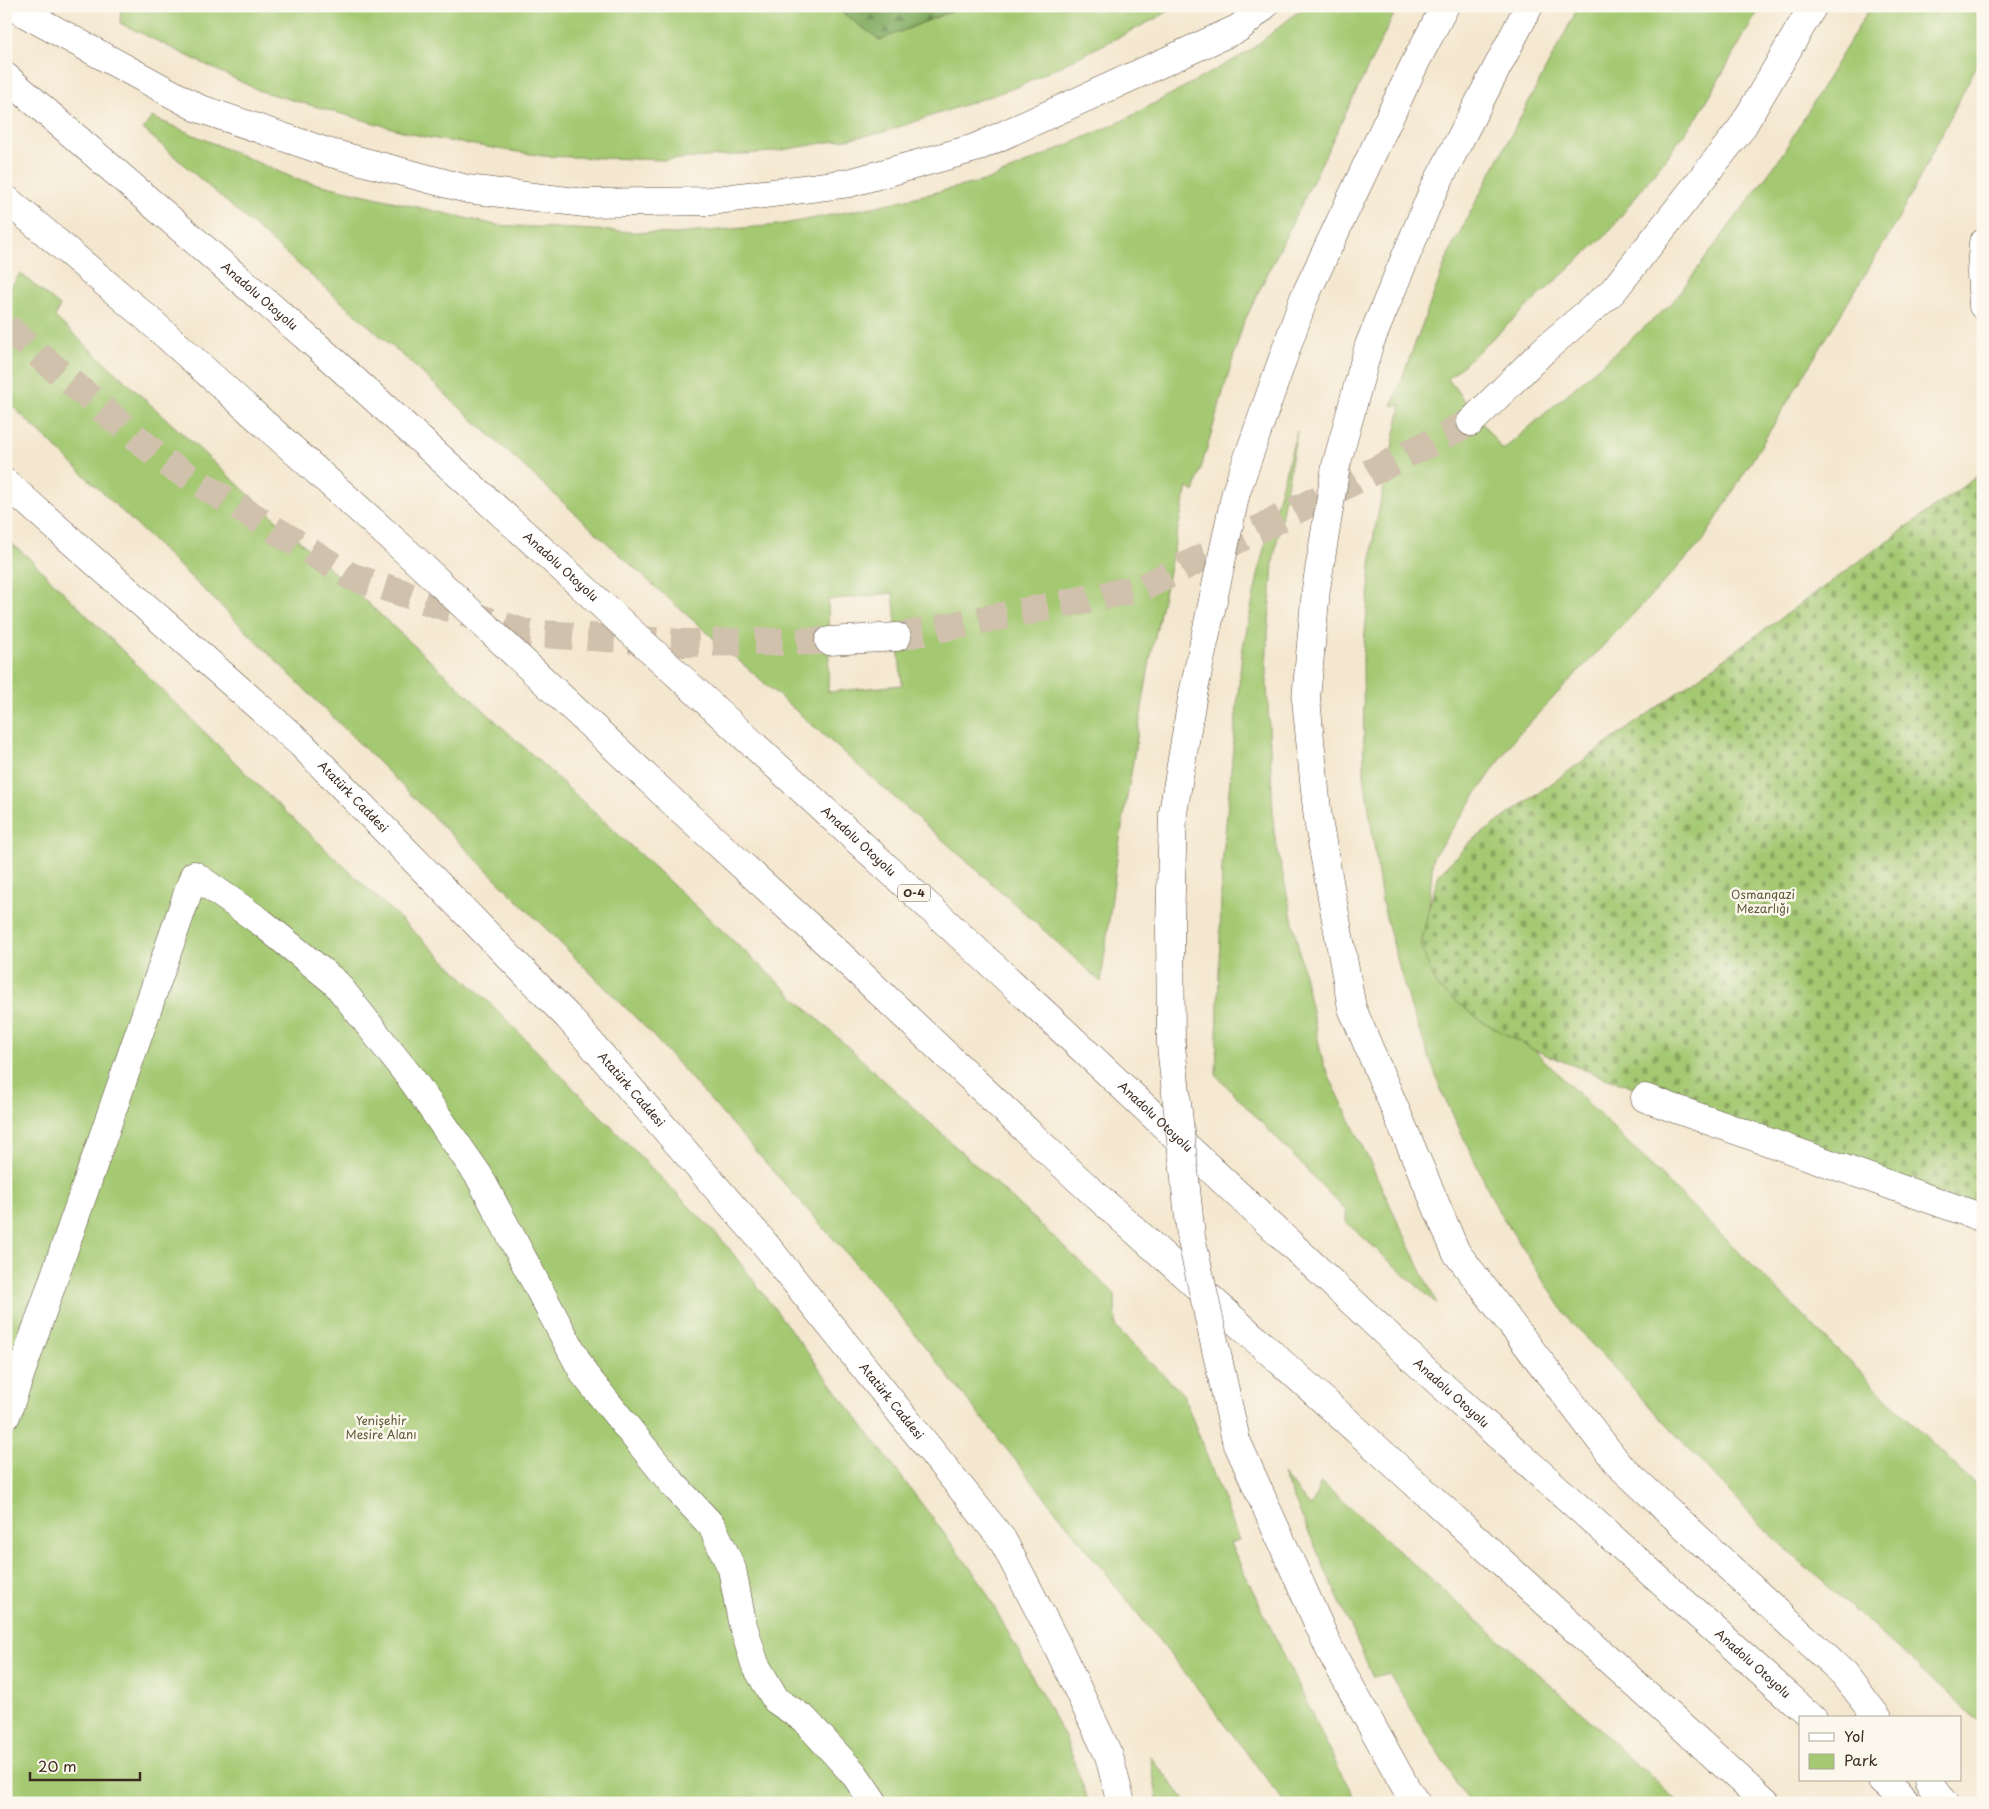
<svg xmlns="http://www.w3.org/2000/svg" width="1989" height="1809" font-family="'Playpen Sans',sans-serif">
<style>
.green{fill:#a4c972;stroke:#707a48;fill-rule:evenodd}
.forest{fill:url(#forest-firs);stroke:#5f6c41}
.cemetery{fill:url(#cemetery-stones);stroke:#707a48}
.lines{fill:none;stroke-linecap:round;stroke-linejoin:round}
.highway-tunnel{stroke:#cfc1ac;stroke-width:28;stroke-dasharray:28 14;stroke-linecap:butt}
.minor-casing{stroke:#574639;stroke-width:29}
.highway-casing{stroke:#574639;stroke-width:29}
.minor{stroke:#fff;stroke-width:28}
.highway{stroke:#fff;stroke-width:28}
.highway-bridge-casing{stroke:#574639;stroke-width:29;stroke-linecap:butt}
.highway-bridge{stroke:#fff;stroke-width:28}
.labels{text-anchor:middle;stroke-width:5;stroke-linejoin:round;paint-order:stroke}
.shield{fill:#fbf7ec;stroke:#75685c;stroke-width:1}
.shield-label{font-size:11px;font-weight:bold;fill:#3b2a1e}
.street-label{font-size:12px;fill:#3b2a1e;stroke:#fbf7ec}
.park-label{font-size:12px;fill:#5a5a37;stroke:#fbf7ec}
</style>
<defs>
<pattern id="forest-firs" width="22" height="20" patternUnits="userSpaceOnUse" patternTransform="scale(1.25)"><rect width="22" height="20" fill="#83ad64"/><path d="M5 1l3.5 6h-7zM16 11l3.5 6h-7z" fill="#6c8d52"/></pattern>
<pattern id="cemetery-stones" width="16" height="16" patternUnits="userSpaceOnUse" patternTransform="scale(1.25)"><rect width="16" height="16" fill="#a4c972"/><path d="M2 7V4a2 2 0 0 1 4 0v3zM10 15v-3a2 2 0 0 1 4 0v3z" fill="#87a35d"/></pattern>
</defs>
<rect width="100%" height="100%" fill="#fbf7ec"/>
<filter id="ink" filterUnits="userSpaceOnUse"><feTurbulence type="fractalNoise" baseFrequency=".02" numOctaves="2"/><feDisplacementMap in="SourceGraphic" scale="10" xChannelSelector="R" yChannelSelector="G"/><feConvolveMatrix kernelMatrix="1 2 1 2 8 2 1 2 1" color-interpolation-filters="sRGB"/></filter>
<filter id="wash" filterUnits="userSpaceOnUse"><feTurbulence type="fractalNoise" baseFrequency=".0096" numOctaves="4" result="noise"/><feDisplacementMap in="SourceGraphic" scale="20" xChannelSelector="R" yChannelSelector="G"/><feGaussianBlur stdDeviation="1.12" result="paint"/><feColorMatrix in="noise" values="0 0 0 0 0 0 0 0 0 0 0 0 0 0 0 0 0 1.4 0 .05"/><feComposite in="paint" operator="in"/></filter>
<g filter="url(#wash)">
<rect width="100%" height="100%" fill="#f4e7cf"/>
<g class="green">
<polygon points="114,6 833,6 880,40 964,6 1176,6 1159,17 1020,86 881,133 771,152 665,160 543,156 424,137 260,91 120,23 121,11"/>
<path d="M1305,6H1398L1243,324L1194,492L1187,487L1150,660L1118,851L1101,982L986,878L653,585L408,360L143,129L152,117L296,179L496,225L674,234L778,225L873,207L988,180L1122,121L1248,52ZM893,593L902,685L828,692L829,641L828,600Z"/>
<polygon points="1579,6 1761,6 1698,116 1607,234 1448,379 1503,450 1671,304 1778,161 1871,6 1983,6 1983,53 1898,220 1703,541 1515,738 1433,857 1429,907 1421,947 1480,1020 1534,1050 1983,1493 1983,1725 1765,1530 1570,1321 1498,1210 1442,1092 1408,1000 1382,902 1364,774 1363,655 1374,533 1401,406 1392,405 1449,253"/>
<polygon points="20,273 60,306 55,317 421,652 1115,1294 1116,1328 1183,1394 1239,1540 1230,1543 1338,1768 1358,1803 1285,1803 1201,1693 886,1298 647,1029 224,609 6,400 6,295"/>
<polygon points="1297,431 1273,563 1266,664 1274,833 1323,1063 1437,1304 1346,1222 1346,1211 1216,1075 1222,866 1242,652 1262,556"/>
<polygon points="6,539 29,558 270,797 488,1001 725,1243 980,1581 1066,1739 1089,1803 6,1803"/>
<polygon points="1283,1474 1311,1507 1321,1482 1581,1712 1679,1803 1469,1803 1389,1673 1373,1677"/>
<polygon points="1150,1756 1187,1803 1158,1803"/>
</g>
<polygon class="forest" points="833,6 964,6 880,40"/>
<polygon class="cemetery" points="1983,472 1983,1209 1608,1079 1534,1050 1480,1020 1437,987 1421,947 1429,907 1439,874 1469,843"/>
</g>
<g filter="url(#ink)">
<g class="lines">
<g class="highway-tunnel">
<polyline points="6,327 165,462 350,576 526,633 684,643 829,641"/>
<polyline points="897,637 1142,588 1471,422"/>
</g>
<defs>
<g id="minor">
<polyline points="1983,243 1981,272 1983,306"/>
<path id="s1" d="M6,483L302,745L568,1017L760,1238L1002,1539L1056,1643L1109,1756L1121,1803"/>
<polyline points="1645,1098 1983,1218"/>
<polyline points="6,1416 194,875 261,922 336,983 413,1081 479,1176 584,1374 672,1483 712,1526 732,1569 742,1622 755,1664 776,1700 804,1719 855,1775 874,1803"/>
</g>
<g id="highway">
<polyline points="11,6 198,108 327,152 467,189 585,203 710,201 849,183 975,148 1239,28 1264,6"/>
<polyline points="1529,6 1432,193 1369,345 1336,466 1316,589 1306,699 1318,820 1352,1008 1456,1252 1619,1465 1844,1674 1878,1718"/>
<path id="s2" d="M6,77L320,349L561,567L1042,1011L1425,1370L1813,1718"/>
<polyline points="6,199 148,319 410,555 676,805 836,951 1078,1179 1403,1472 1766,1803"/>
<polyline points="1471,422 1545,349 1613,291 1741,129 1813,6"/>
<polyline points="829,641 897,637"/>
<polyline points="1171,1045 1170,927 1173,813 1192,699 1236,492 1304,298 1416,61 1445,6"/>
<polyline points="1236,1440 1330,1650 1406,1788 1416,1803"/>
<polyline points="1882,1780 1907,1803"/>
<polyline points="1928,1780 1945,1803"/>
</g>
</defs>
<use href="#minor" class="minor-casing"/>
<use href="#highway" class="highway-casing"/>
<use href="#minor" class="minor"/>
<use href="#highway" class="highway"/>
<defs>
<polyline id="highway-bridge" points="1171,1045 1191,1237 1236,1440"/>
</defs>
<use href="#highway-bridge" class="highway-bridge-casing"/>
<use href="#highway-bridge" class="highway-bridge"/>
</g>
</g>
<g class="labels">
<rect class="shield" x="898" y="884.5" width="32" height="17" rx="4"/>
<g class="shield-label">
<text x="914" y="897">O-4</text>
</g>
<g class="street-label">
<text dy="4" stroke="none"><textPath href="#s2" startOffset="335">Anadolu Otoyolu</textPath></text>
<text dy="4" stroke="none"><textPath href="#s2" startOffset="740">Anadolu Otoyolu</textPath></text>
<text dy="4" stroke="none"><textPath href="#s1" startOffset="468">Atatürk Caddesi</textPath></text>
<text dy="4" stroke="none"><textPath href="#s2" startOffset="1145">Anadolu Otoyolu</textPath></text>
<text dy="4" stroke="none"><textPath href="#s1" startOffset="872">Atatürk Caddesi</textPath></text>
<text dy="4" stroke="none"><textPath href="#s2" startOffset="1550">Anadolu Otoyolu</textPath></text>
<text dy="4" stroke="none"><textPath href="#s2" startOffset="1955">Anadolu Otoyolu</textPath></text>
<text dy="4" stroke="none"><textPath href="#s1" startOffset="1278">Atatürk Caddesi</textPath></text>
<text dy="4" stroke="none"><textPath href="#s2" startOffset="2360">Anadolu Otoyolu</textPath></text>
</g>
<g class="park-label">
<text x="1763" y="899">Osmangazi<tspan x="1763" dy="14">Mezarlığı</tspan></text>
<text x="381" y="1425">Yenişehir<tspan x="381" dy="14">Mesire Alanı</tspan></text>
</g>
</g>
<rect width="1989" height="1809" fill="none" stroke="#fbf7ec" stroke-width="25"/>
<rect x="1799" y="1716" width="162" height="65" fill="#fbf7ec" stroke="#aea59a"/>
<rect x="1809" y="1733" width="25" height="8" fill="#ffffff" stroke="#aea59a"/>
<text x="1844" y="1742" font-size="15" fill="#3b2a1e">Yol</text>
<rect x="1809" y="1754" width="25" height="15" fill="#a4c972" stroke="#aea59a"/>
<text x="1844" y="1766" font-size="15" fill="#3b2a1e">Park</text>
<path d="M30 1772v8h110v-8" fill="none" stroke="#3b2a1e" stroke-width="2.5"/>
<text x="38" y="1772" font-size="15" fill="#3b2a1e" stroke="#fbf7ec" stroke-width="4" paint-order="stroke">20 m</text>
</svg>
